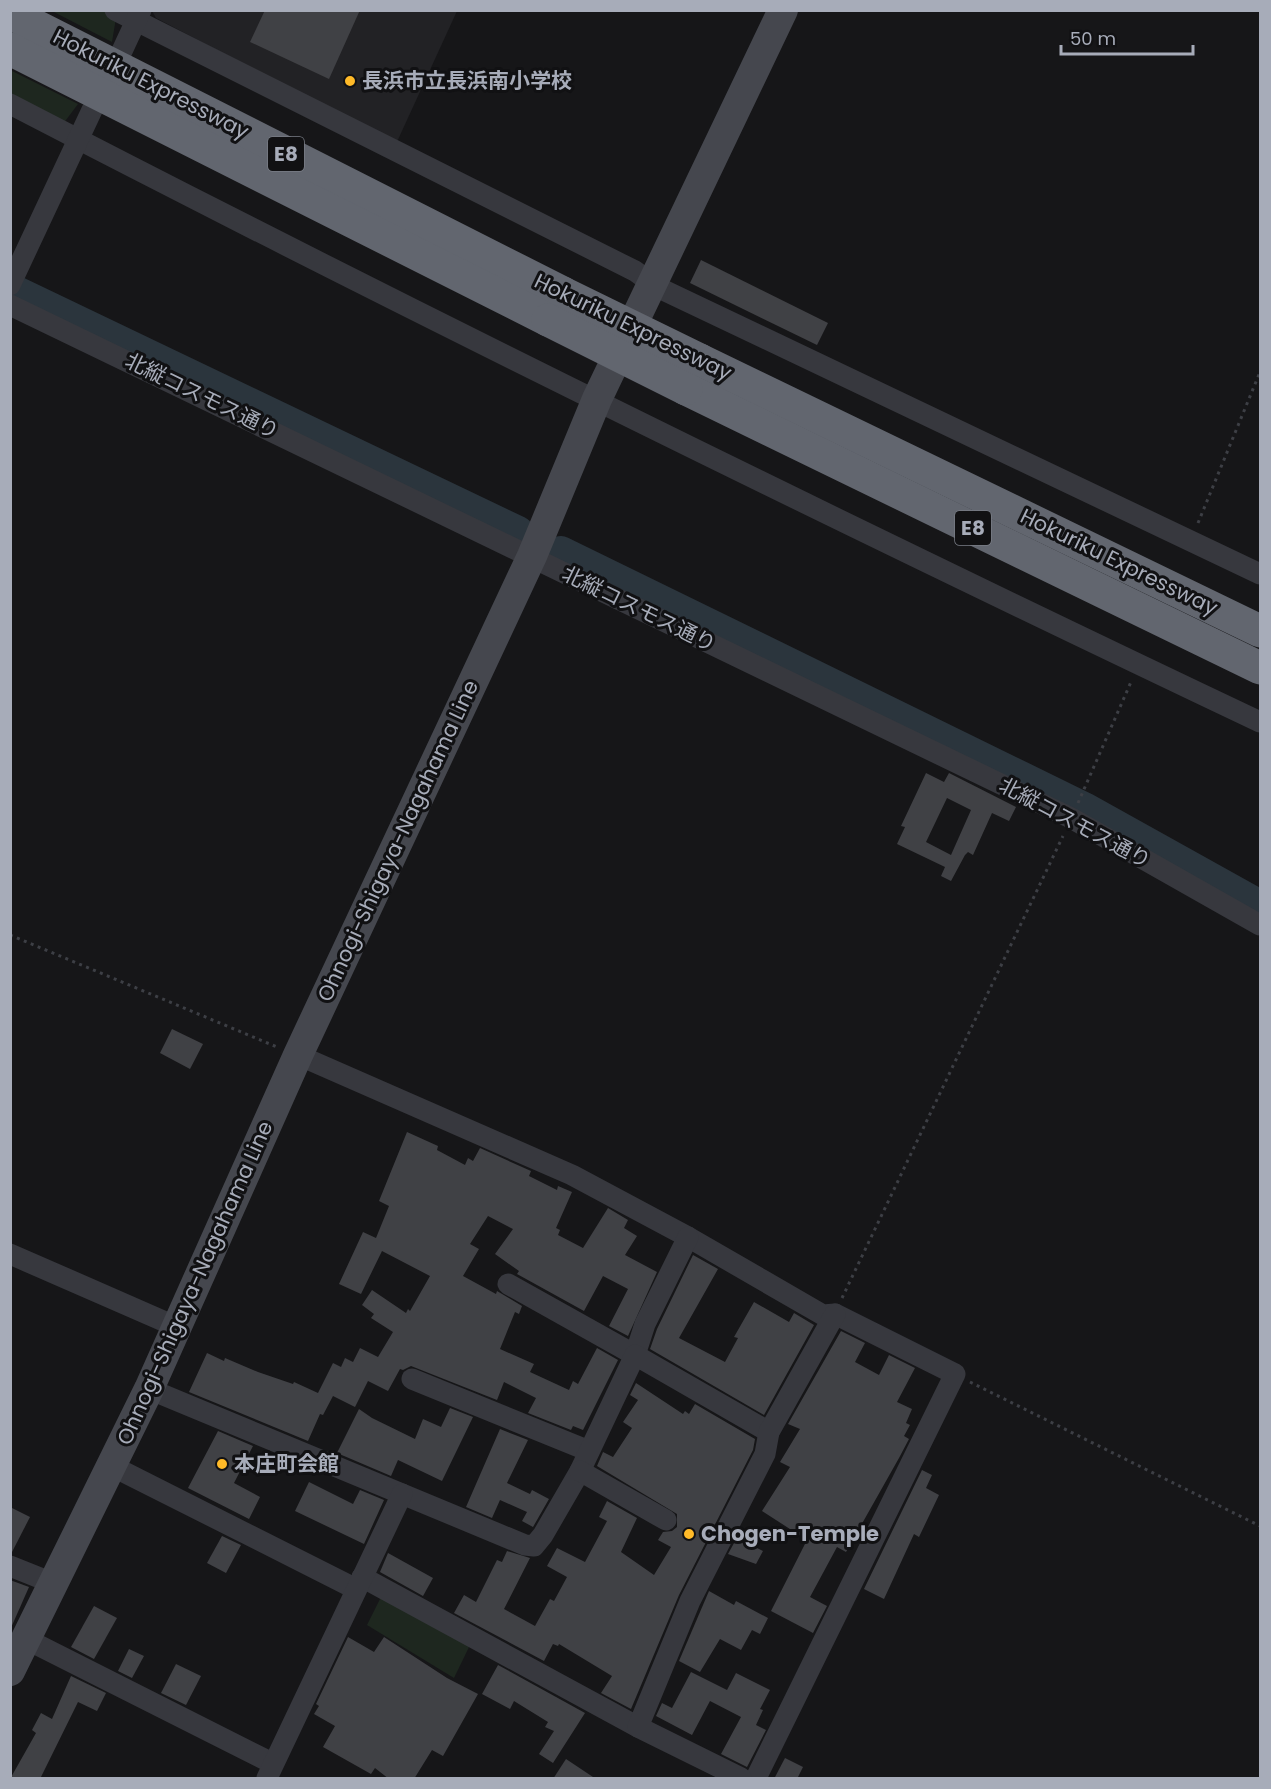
<svg xmlns="http://www.w3.org/2000/svg" width="1271" height="1789" font-family="Poppins,'Noto Sans JP',sans-serif">
<style>
.built{fill:#222225}
.green{fill:#1e271f}
.lines{fill:none;stroke-linecap:round;stroke-linejoin:round}
.river{stroke:#2b353d;stroke-width:32}
.building{fill:#404145;fill-rule:evenodd}
.path{stroke:#3d3f45;stroke-width:3;stroke-dasharray:3 4.5;stroke-linecap:butt}
.street{stroke:#37383e;stroke-width:21}
.secondary{stroke:#45474e;stroke-width:30}
.highway{stroke:#62666f;stroke-width:33}
.highway-bridge{stroke:#62666f;stroke-width:33}
.poi-dot{fill:#ffba28;stroke:#111113;stroke-width:2}
.labels{text-anchor:middle;stroke-width:6;stroke-linejoin:round;paint-order:stroke}
.shield{fill:#111113;stroke:#7a7e87;stroke-width:1.5}
.shield-label{font-size:20px;font-weight:bold;fill:#a7acb9}
.poi-label{font-size:21px;font-weight:bold;fill:#a7acb9;stroke:#111113;text-anchor:start}
.street-label{font-size:21px;fill:#a7acb9;stroke:#111113}
</style>
<rect width="100%" height="100%" fill="#161618"/>
<polygon class="built" points="152,11 457,11 396,144 156,18"/>
<g class="green">
<polygon points="52,11 103,11 116,18 112,42"/>
<polygon points="10,70 78,104 63,124 11,97"/>
<polygon points="381,1597 470,1645 454,1678 367,1625"/>
</g>
<g class="lines">
<g class="river">
<polyline points="10,289 518,532"/>
<polyline points="561,552 1084,808 1260,906"/>
</g>
</g>
<g class="building">
<polygon points="265,10 360,10 329,79 250,42"/>
<polygon points="701,260 828,323 817,345 690,283"/>
<path d="M926,773L944,782L949,773L1016,807L1009,821L992,813L973,855L968,852L965,855L951,881L941,876L945,867L897,844L905,827L901,826ZM947,798L971,810L951,855L926,842Z"/>
<polygon points="172,1029 203,1044 190,1069 160,1053"/>
<polygon points="407,1132 438,1146 437,1150 465,1165 468,1158 473,1161 480,1148 531,1171 529,1176 557,1190 558,1186 572,1192 556,1228 560,1230 558,1235 583,1248 608,1208 628,1220 624,1228 637,1236 625,1255 657,1272 628,1336 609,1326 628,1289 603,1276 584,1311 517,1274 519,1271 495,1254 513,1229 488,1216 470,1244 479,1249 463,1276 496,1294 497,1291 522,1306 519,1314 515,1312 500,1349 534,1364 530,1372 569,1390 573,1381 578,1384 597,1348 618,1360 583,1430 573,1426 571,1430 528,1413 536,1398 504,1382 497,1400 411,1366 403,1370 400,1369 388,1391 368,1381 355,1407 333,1396 323,1415 320,1414 308,1441 189,1392 207,1353 224,1361 225,1358 258,1372 293,1384 294,1382 318,1393 333,1363 341,1367 345,1358 353,1362 360,1348 378,1357 393,1332 371,1318 374,1314 362,1305 372,1290 406,1313 408,1309 410,1311 430,1276 382,1251 361,1294 339,1284 363,1232 376,1238 389,1206 379,1201"/>
<polygon points="693,1255 718,1269 679,1338 725,1362 738,1338 734,1337 754,1302 789,1322 794,1313 814,1325 764,1415 650,1349 657,1329"/>
<polygon points="841,1331 865,1343 855,1362 879,1375 889,1355 915,1368 897,1402 912,1409 906,1423 910,1425 904,1436 909,1439 899,1458 846,1552 837,1547 810,1597 827,1606 813,1633 771,1611 807,1540 762,1511 790,1467 780,1462 800,1429 788,1424"/>
<polygon points="636,1383 683,1414 685,1411 689,1414 695,1404 755,1439 753,1450 679,1595 631,1709 601,1693 612,1676 559,1644 558,1646 553,1644 544,1661 454,1613 464,1595 476,1602 497,1560 502,1562 507,1551 530,1558 504,1609 535,1626 550,1599 554,1601 567,1577 547,1566 557,1548 585,1562 607,1521 599,1517 607,1501 637,1518 621,1552 654,1575 671,1547 658,1540 663,1532 672,1531 677,1527 677,1514 597,1466 603,1452 613,1457 632,1428 623,1422 638,1400 630,1395"/>
<polygon points="450,1408 473,1417 442,1481 398,1460 391,1476 337,1453 359,1409 372,1418 415,1439 423,1419 441,1427"/>
<polygon points="500,1429 528,1440 507,1483 530,1494 532,1490 549,1499 533,1527 522,1521 527,1512 500,1500 492,1518 466,1507"/>
<polygon points="218,1431 253,1446 234,1483 260,1497 249,1519 188,1488"/>
<polygon points="922,1470 932,1475 926,1488 939,1495 919,1537 914,1534 884,1599 864,1589"/>
<polygon points="309,1482 353,1504 360,1490 384,1500 364,1544 295,1511"/>
<polygon points="10,1507 30,1517 11,1554 10,1554"/>
<polygon points="739,1534 751,1540 749,1544 763,1551 756,1564 728,1554"/>
<polygon points="222,1536 241,1545 226,1573 207,1563"/>
<polygon points="388,1553 433,1578 423,1596 380,1572"/>
<polygon points="10,1580 29,1587 10,1630"/>
<polygon points="709,1591 734,1605 736,1601 768,1618 760,1634 752,1630 741,1650 720,1639 700,1672 679,1661"/>
<polygon points="94,1606 117,1618 94,1659 71,1647"/>
<polygon points="348,1637 374,1652 384,1637 447,1678 478,1694 443,1756 432,1750 414,1779 389,1779 375,1768 371,1774 323,1747 335,1726 314,1714 319,1706 316,1704"/>
<polygon points="129,1649 144,1656 132,1678 118,1671"/>
<polygon points="176,1664 201,1676 186,1705 161,1693"/>
<polygon points="498,1665 585,1713 553,1763 539,1754 554,1731 545,1727 548,1722 514,1701 510,1709 482,1694"/>
<polygon points="691,1672 727,1690 736,1673 770,1690 760,1709 763,1710 756,1725 766,1730 747,1767 721,1754 741,1717 710,1701 692,1735 656,1716 662,1703 672,1708"/>
<polygon points="71,1676 106,1693 97,1711 78,1702 40,1779 10,1779 36,1733 32,1730 41,1713 52,1719"/>
<polygon points="785,1758 803,1767 797,1779 774,1779"/>
<polygon points="566,1759 596,1779 553,1779"/>
</g>
<g class="lines">
<g class="path">
<polyline points="1198,523 1260,372"/>
<polyline points="1078,803 1131,682"/>
<polyline points="10,935 277,1047"/>
<polyline points="842,1298 1063,836"/>
<polyline points="970,1382 1260,1526"/>
</g>
<g class="street">
<polyline points="115,10 635,271 657,287 1260,574"/>
<polyline points="122,51 141,10"/>
<path d="M10,104C423,318 841,523 1260,722"/>
<polyline points="10,285 92,110"/>
<polyline points="10,305 1071,818 1260,925"/>
<polyline points="298,1055 572,1175 688,1237 823,1315 835,1314 955,1374 756,1778"/>
<polyline points="10,1254 177,1327"/>
<polyline points="508,1284 635,1355 645,1324 688,1237"/>
<polyline points="412,1379 589,1451"/>
<polyline points="149,1389 525,1545 534,1546 543,1535 580,1471 635,1355 769,1432"/>
<polyline points="112,1466 356,1589"/>
<polyline points="580,1471 666,1520"/>
<polyline points="10,1566 55,1584"/>
<polyline points="362,1577 638,1727"/>
<polyline points="26,1639 272,1763"/>
<polyline points="267,1778 402,1494"/>
<polyline points="741,1778 638,1727 690,1601 765,1454 769,1432 835,1314"/>
</g>
<polyline class="secondary" points="10,1671 149,1389 298,1055 532,556 597,399 783,10"/>
<g class="highway">
<polyline points="10,13 563,293"/>
<polyline points="10,49 548,320"/>
<polyline points="700,360 1260,631"/>
<polyline points="686,389 1260,668"/>
</g>
<g class="highway-bridge">
<polyline points="563,293 700,360"/>
<polyline points="548,320 686,389"/>
</g>
</g>
<g class="poi-dot">
<circle cx="350" cy="81" r="6"/>
<circle cx="222" cy="1464" r="6"/>
<circle cx="689" cy="1534" r="6"/>
</g>
<g class="labels">
<g class="shield">
<rect x="268" y="137" width="36" height="34" rx="4.5"/>
<rect x="955" y="511" width="36" height="34" rx="4.5"/>
</g>
<g class="shield-label">
<text x="286" y="161">E8</text>
<text x="973" y="535">E8</text>
</g>
<g class="poi-label">
<text x="362" y="88">長浜市立長浜南小学校</text>
<text x="234" y="1471">本庄町会館</text>
<text x="701" y="1541">Chogen-Temple</text>
</g>
<g class="street-label">
<text transform="translate(151 84) rotate(27)" y="7">Hokuriku Expressway</text>
<text transform="translate(633 327) rotate(26)" y="7">Hokuriku Expressway</text>
<text transform="translate(202 396) rotate(26)" y="7">北縦コスモス通り</text>
<text transform="translate(1119 562) rotate(26)" y="7">Hokuriku Expressway</text>
<text transform="translate(639 609) rotate(26)" y="7">北縦コスモス通り</text>
<text transform="translate(1075 823) rotate(28)" y="7">北縦コスモス通り</text>
<text transform="translate(398 841) rotate(-65)" y="7">Ohnogi-Shigaya-Nagahama Line</text>
<text transform="translate(195 1283) rotate(-66)" y="7">Ohnogi-Shigaya-Nagahama Line</text>
</g>
</g>
<rect width="1271" height="1789" fill="none" stroke="#a7acb9" stroke-width="24"/>
<path d="M1061 45v9h132v-9" fill="none" stroke="#a7acb9" stroke-width="3"/>
<text x="1070" y="45" font-size="18" fill="#a7acb9" stroke="#111113" stroke-width="4.5" paint-order="stroke">50 m</text>
</svg>
